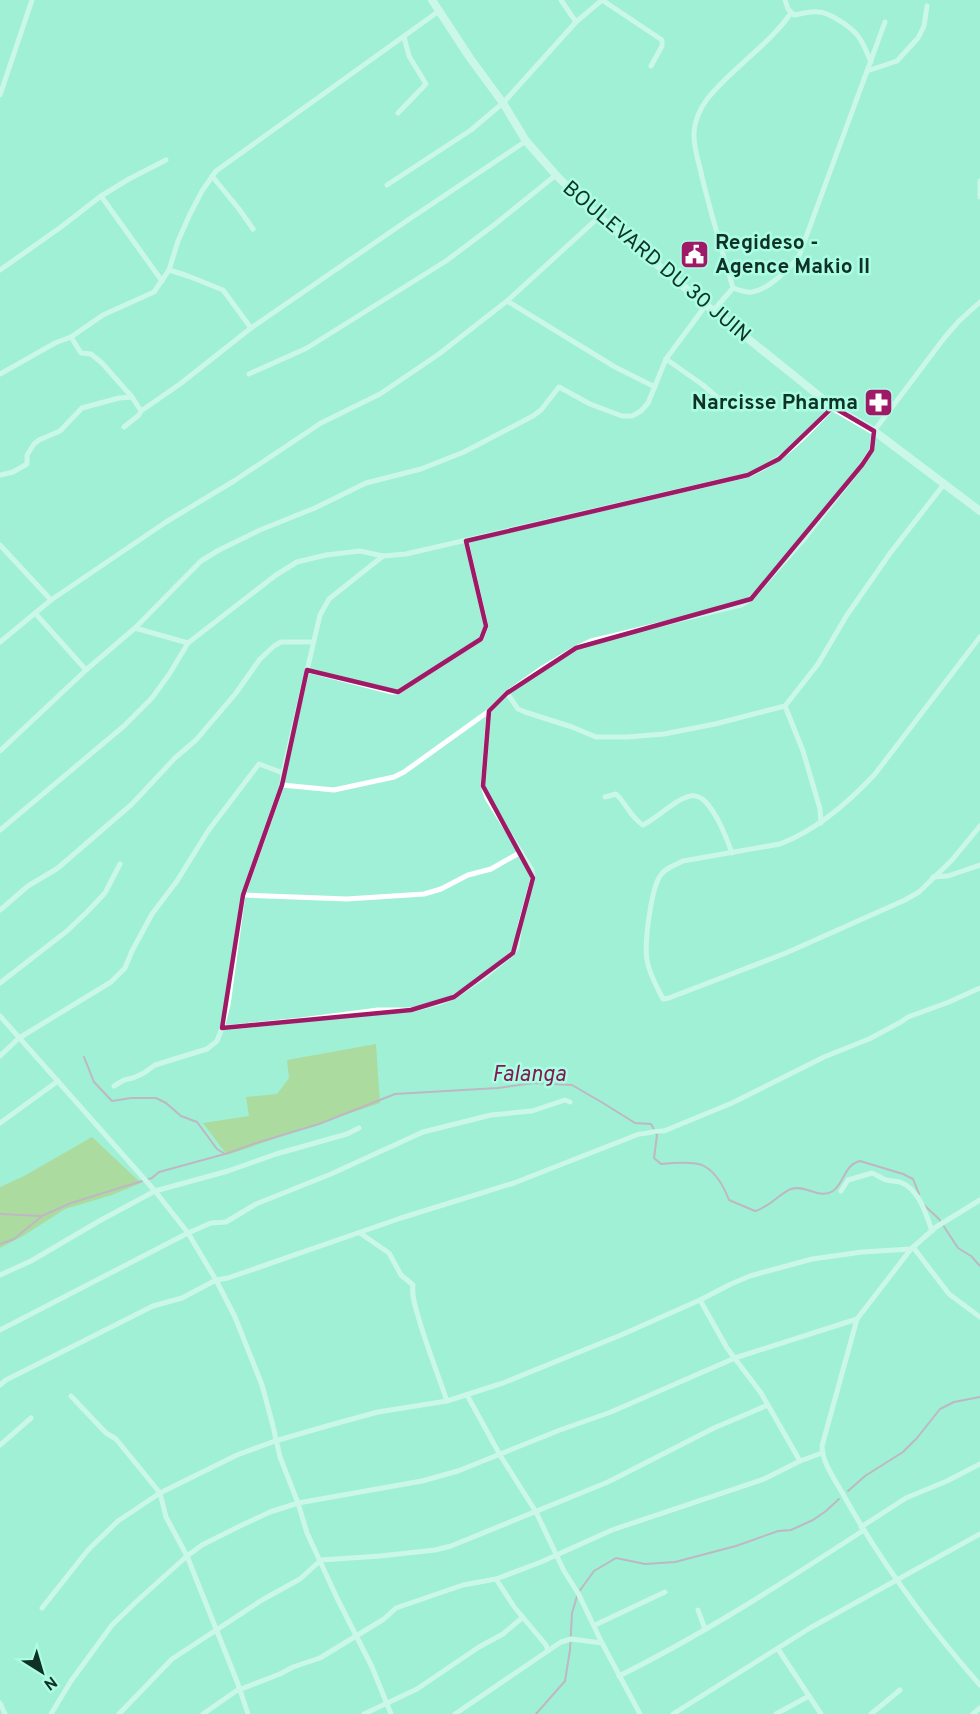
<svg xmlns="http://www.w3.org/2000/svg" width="980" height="1714" font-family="Overpass,sans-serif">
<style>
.green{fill:#bcc261}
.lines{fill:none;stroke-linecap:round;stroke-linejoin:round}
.stream{stroke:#e771aa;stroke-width:2}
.street{stroke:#fff;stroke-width:5}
.secondary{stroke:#fff;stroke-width:8}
.marked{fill:none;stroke:#a01967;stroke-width:4.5;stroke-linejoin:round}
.labels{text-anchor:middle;stroke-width:5;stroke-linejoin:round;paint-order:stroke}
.poi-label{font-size:21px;font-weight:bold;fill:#0f3128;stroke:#acfee3;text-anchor:start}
.street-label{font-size:21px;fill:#0f3128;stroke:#acfee3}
.water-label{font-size:22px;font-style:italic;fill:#821854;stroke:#acfee3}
</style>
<rect width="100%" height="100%" fill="#9ff0d6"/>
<g class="green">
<polygon points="376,1044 380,1103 227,1155 203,1123 249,1116 246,1097 277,1094 289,1078 287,1060"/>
<polygon points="92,1137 141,1183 112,1195 65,1209 23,1236 0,1248 0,1187 24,1176"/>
</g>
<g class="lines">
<g class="stream">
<polyline points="84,1057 94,1082 112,1101 131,1098 156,1098 166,1103 181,1116 197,1122 217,1149 225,1154"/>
<polyline points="924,1205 939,1219 958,1248 971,1256 980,1266"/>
<path d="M0,1214L42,1216L71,1203L152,1178L159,1172L225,1154L256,1143L319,1124L395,1094L498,1088L534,1083L572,1085L603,1103L635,1123L651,1124L657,1135L654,1158L661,1164C672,1163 695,1161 704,1166C717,1173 724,1187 729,1200L755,1211C770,1207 780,1193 791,1189C805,1184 820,1200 833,1191C845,1182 844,1165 860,1161L903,1174L913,1179L919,1194"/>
<polyline points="0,1244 14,1239 42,1216"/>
<polyline points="848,1491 865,1476 903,1452 917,1438 940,1409 954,1402 980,1397"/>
<polyline points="536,1714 565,1681 570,1650 572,1613 578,1593 594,1571 616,1558 645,1564 675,1562 736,1546 778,1531 791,1530 813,1520 826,1511 839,1499"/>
</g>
<g class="street">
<polyline points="561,0 576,22"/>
<polyline points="602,0 662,40 662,46 651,66"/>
<path d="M785,0L788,9L794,15C802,14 809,11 818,12C829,12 851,27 858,36C864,44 867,53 871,62"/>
<polyline points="867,71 897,61 918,38 924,26 927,6"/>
<polyline points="0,95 32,0"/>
<polyline points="398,113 426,84 409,56 404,37"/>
<polyline points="212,176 239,209 253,229"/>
<polyline points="980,181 980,197"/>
<polyline points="387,185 471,130 503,103 576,22 602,0"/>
<polyline points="101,196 162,281"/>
<polyline points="0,270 61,227 101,196 129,179 166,160"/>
<polyline points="169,270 188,276 223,290 251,328"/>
<path d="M733,288C722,251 711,214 702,177C699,162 693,147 694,132C695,120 701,107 708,98C733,67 768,46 791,13"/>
<polyline points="507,301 615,367 655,387"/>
<path d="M713,311L733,288C739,290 745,293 752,292C768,290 790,268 799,256L885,22"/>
<polyline points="71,337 81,353 91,354 102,363 132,397"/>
<polyline points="666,359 703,385 728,407"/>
<polyline points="0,374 55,343 71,337 103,315 154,292 169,270 178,241 190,214 202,191 216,171 439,11"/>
<polyline points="249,374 307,348 446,261 494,225 556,175"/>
<polyline points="124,427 139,415 141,411 180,384 251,328 405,222 526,141"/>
<polyline points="0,475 13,472 27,464 27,455 34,444 39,440 60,431 82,408 119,398 132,397 141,411"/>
<polyline points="0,545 51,600"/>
<polyline points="35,613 86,670"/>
<polyline points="135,628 188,643"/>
<path d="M980,637L875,774C848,803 817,830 780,844L683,861C675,865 665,868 660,876C651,890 644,944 647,960C649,974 657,987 663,999L669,998L786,953L905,900L919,892L952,860L980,826"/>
<polyline points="0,642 51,600 166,522 234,481 321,423 380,394 439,354 507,301 599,217"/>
<polyline points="307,670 392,692 398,692 481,639 486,626 466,541"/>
<polyline points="507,693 518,709 525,712 572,727 596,737 627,737 664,734 715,724 785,706 818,664 847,615 891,552 945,483"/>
<polyline points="785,706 803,751 820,809 821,823"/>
<polyline points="0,751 86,670 135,628 201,561 219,550 260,530 315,508 366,483 421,469 464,452 533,416 541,410 559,387 590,404 622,416 632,416 641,411 648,403 666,359 706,305"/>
<polyline points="282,785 334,790 394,777 404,772 489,711 507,693 541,669 576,648 591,641 741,605 751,599 804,539 862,465 872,450 874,431 945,337 959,321 980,302"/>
<path d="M605,797L616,794C626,803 631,818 643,825C657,818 668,806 682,799C686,797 692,795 695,796C711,797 727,839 732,853"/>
<path d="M0,830L124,726L152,698L170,673L188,643L276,575L297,562L326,555L360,551L383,556L406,554L748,475C786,459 805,436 833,407"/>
<polyline points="933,877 948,876 980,865"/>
<polyline points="243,895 347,899 424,894 441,889 468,875 491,869 521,852"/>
<polyline points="0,910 28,886 58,868 132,804 175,758 196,740 236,693 260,659 274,646 281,642 312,642"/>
<polyline points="0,983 67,931 87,912 105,893 120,864"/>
<polyline points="0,1016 155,1191 188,1233 216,1280 235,1317 262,1385 272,1422 280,1457 298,1503 307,1533 337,1598 372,1667 391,1714"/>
<polyline points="222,1028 301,1020 378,1010 411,1010 442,1002 454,997 484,977 513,953 517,947 520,926 533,878 532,870 487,798 483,786 489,711"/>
<polyline points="0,1056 19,1038 111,982 125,968 132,951 152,914 177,881 208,831 259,764 283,773"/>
<polyline points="114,1086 124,1080 133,1078 144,1073 155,1065 207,1049 217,1041 222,1028 228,1005 243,895 282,785 283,773 320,615 329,599 383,556"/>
<polyline points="0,1123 58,1081"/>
<path d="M841,1191L848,1180L872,1173C877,1175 881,1178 886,1180C890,1181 896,1181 900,1182C919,1189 926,1214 932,1231"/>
<path d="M980,1200L936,1227L911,1249L857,1319L822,1446C822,1463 836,1481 844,1496C882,1564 928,1626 980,1685"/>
<path d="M360,1233L389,1253L401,1275L413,1285C411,1297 417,1311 420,1323C428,1349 438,1375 447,1401"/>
<polyline points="913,1247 949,1294 980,1317"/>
<polyline points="0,1275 31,1261 101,1220 155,1191 228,1171 276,1154 347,1134 359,1128"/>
<polyline points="700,1300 727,1348 761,1393 800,1461 822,1453"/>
<polyline points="0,1330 188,1233 211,1223 226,1222 256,1204 331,1174 423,1132 491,1115 532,1111 565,1100 570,1102"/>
<path d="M0,1385L6,1380L153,1306L182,1298L216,1280L228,1278L401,1218L514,1183L639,1134C647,1134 657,1130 664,1131L732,1103L824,1057L869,1039L901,1022L908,1017L949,1002L980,988"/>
<polyline points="467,1395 500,1455 536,1512 564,1571 578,1593 602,1643 640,1714"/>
<polyline points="71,1396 106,1433 116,1439 160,1493 166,1517 187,1556 238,1684 248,1714"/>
<polyline points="0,1445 31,1418"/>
<polyline points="861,1527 906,1498 947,1481 980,1464"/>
<polyline points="496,1579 515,1608 546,1645 548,1651"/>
<polyline points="42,1608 88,1550 118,1521 160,1493 237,1455 275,1441 334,1424 378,1412 447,1401 503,1383 621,1335 700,1300 731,1284 750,1276 812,1259 862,1252 911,1249"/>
<polyline points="698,1610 705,1629"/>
<polyline points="595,1625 665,1592"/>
<polyline points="778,1649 821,1714"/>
<path d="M619,1676C704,1634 784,1582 864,1530"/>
<polyline points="0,1703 5,1714"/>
<polyline points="51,1714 71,1681 112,1625 137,1601 187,1556 202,1545 240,1526 270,1512 298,1503 422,1481 458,1471 560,1430 611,1412 735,1358 857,1319"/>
<polyline points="119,1714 172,1659 262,1600 300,1579 321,1560 380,1556 435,1550 451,1546 608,1482 714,1428 768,1405"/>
<polyline points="203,1714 236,1691 280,1674 293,1667 320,1658 384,1619 396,1608 463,1585 496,1579 541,1562 612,1530 764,1479 800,1461"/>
<polyline points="364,1714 417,1689 479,1647 503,1634 523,1617"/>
<polyline points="455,1714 561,1642 571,1639 602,1643"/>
<polyline points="673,1714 810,1628 980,1534"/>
<polyline points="776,1714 809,1696"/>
<polyline points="871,1714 900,1690"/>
<polyline points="973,1714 980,1708"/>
</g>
<polyline class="secondary" points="432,0 470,58 503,103 526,141 556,175 577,196 599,217 706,305 833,407 874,431 980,511"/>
</g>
<path d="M0 0H980V1714H0ZM833,407L874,431L872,450L862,465L751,599L576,648L507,693L489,711L483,786L533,878L513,953L454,997L411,1010L222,1028L243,895L282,785L307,670L398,692L481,639L486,626L466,541L748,475L779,459Z" fill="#9ff0d6" fill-opacity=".55" fill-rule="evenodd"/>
<path class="marked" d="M833,407L874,431L872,450L862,465L751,599L576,648L507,693L489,711L483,786L533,878L513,953L454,997L411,1010L222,1028L243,895L282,785L307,670L398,692L481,639L486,626L466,541L748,475L779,459Z"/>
<defs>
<symbol id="civic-square" viewBox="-11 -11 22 22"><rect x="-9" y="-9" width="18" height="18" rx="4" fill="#a01967" stroke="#acfee3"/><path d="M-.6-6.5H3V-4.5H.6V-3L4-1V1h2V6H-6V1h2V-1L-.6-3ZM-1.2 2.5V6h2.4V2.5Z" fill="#fff"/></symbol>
<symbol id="pharmacy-square" viewBox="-11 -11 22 22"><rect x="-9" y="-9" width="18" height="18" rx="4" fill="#a01967" stroke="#acfee3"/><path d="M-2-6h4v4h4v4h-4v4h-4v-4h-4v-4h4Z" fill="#fff"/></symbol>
</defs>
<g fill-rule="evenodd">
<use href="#civic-square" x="678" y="238" width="33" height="33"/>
<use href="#pharmacy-square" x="862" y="386" width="33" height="33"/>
</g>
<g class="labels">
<g class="poi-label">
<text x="715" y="249">Regideso -<tspan x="715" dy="24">Agence Makio II</tspan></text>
<text x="858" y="409" text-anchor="end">Narcisse Pharma</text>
</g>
<g class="street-label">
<text transform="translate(657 261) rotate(40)" y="7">BOULEVARD DU 30 JUIN</text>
</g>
<g class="water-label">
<text x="529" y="1081">Falanga</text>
</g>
</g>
<g transform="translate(42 1672) rotate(143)" stroke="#acfee3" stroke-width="4.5" paint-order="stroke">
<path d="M0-4.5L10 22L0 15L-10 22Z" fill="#0f3128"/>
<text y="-9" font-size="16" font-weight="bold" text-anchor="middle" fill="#0f3128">N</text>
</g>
</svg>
